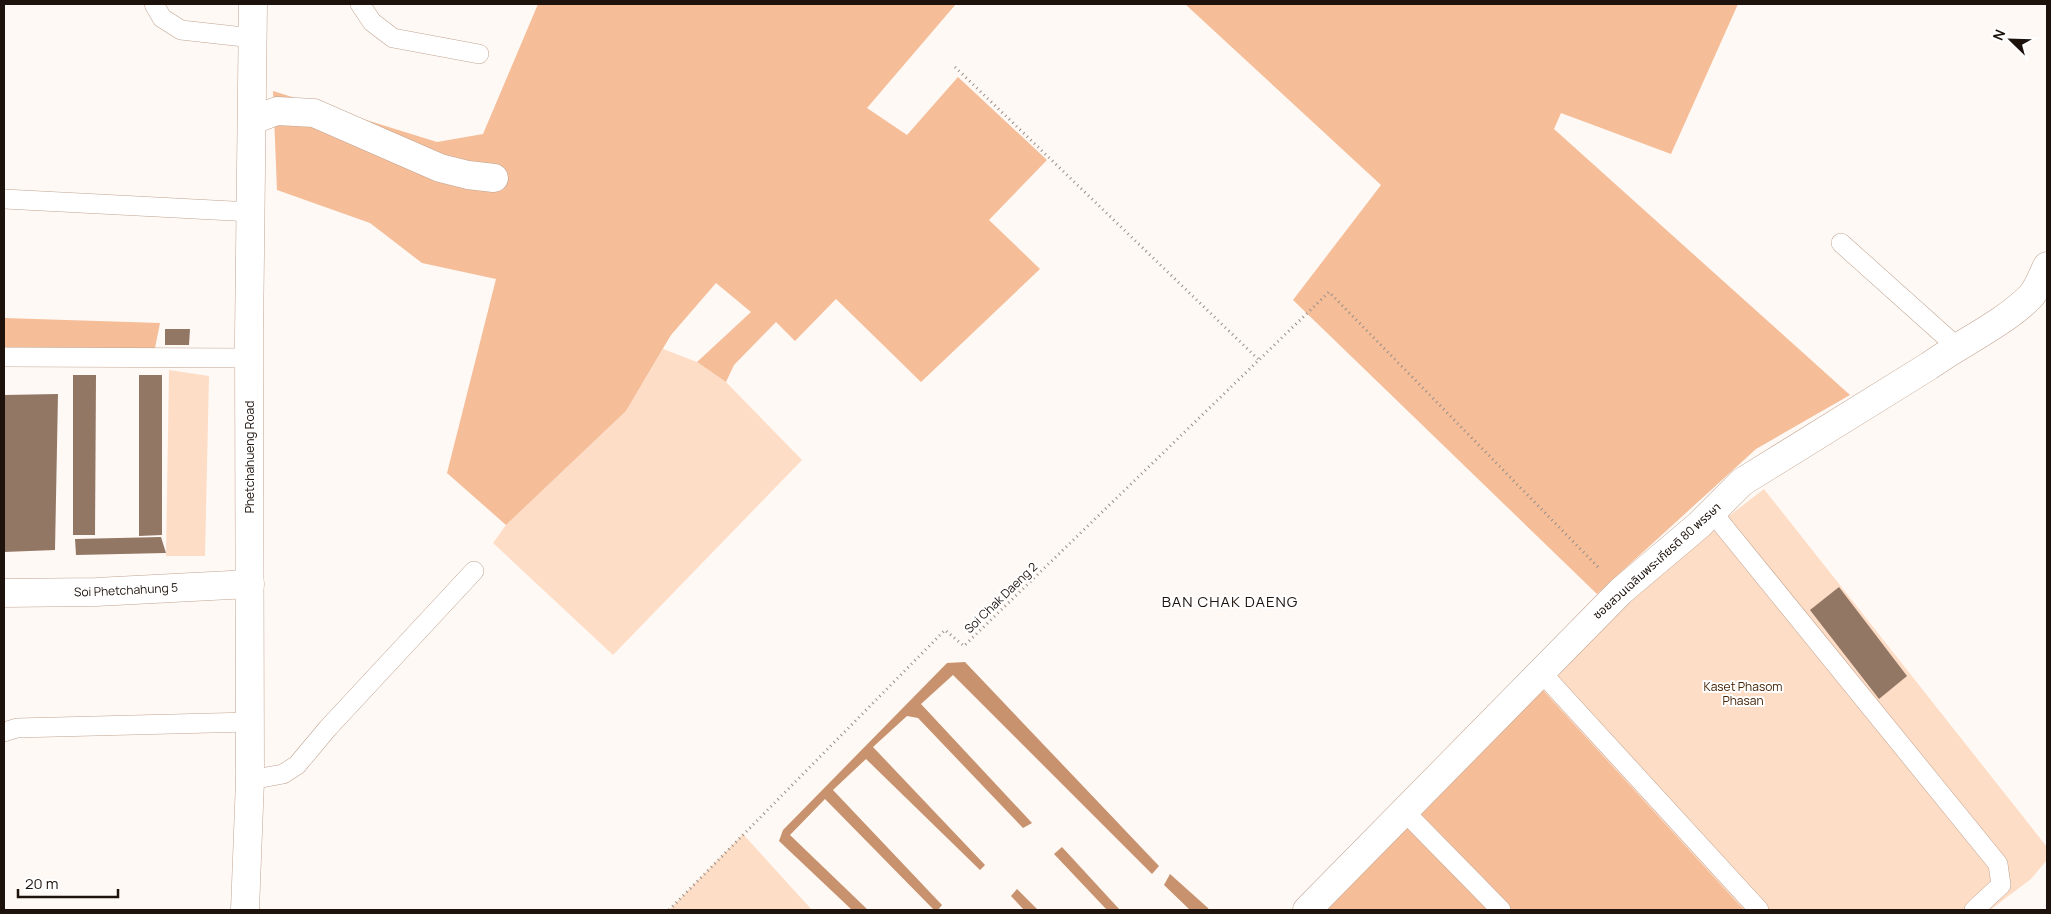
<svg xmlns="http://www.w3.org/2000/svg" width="2051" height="914" font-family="Manrope,'Noto Sans Thai',sans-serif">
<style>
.green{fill:#feddc7}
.forest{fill:#f5bd98}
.water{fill:#c7926d}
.building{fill:#937765}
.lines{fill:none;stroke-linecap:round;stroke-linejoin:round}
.service-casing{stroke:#c1a491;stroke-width:20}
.minor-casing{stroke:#c1a491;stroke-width:29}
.secondary-casing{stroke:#c1a491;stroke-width:29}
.path{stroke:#968e89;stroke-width:3;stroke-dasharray:1 4;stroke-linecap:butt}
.service{stroke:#fff;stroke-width:19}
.minor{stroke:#fff;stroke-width:28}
.secondary{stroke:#fff;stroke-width:28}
.labels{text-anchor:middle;stroke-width:4;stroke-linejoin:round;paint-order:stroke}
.street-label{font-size:12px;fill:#1d130c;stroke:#fff}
.park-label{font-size:12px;fill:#452204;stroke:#fff}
.quarter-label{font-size:15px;letter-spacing:1px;fill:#1d130c;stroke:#fff}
</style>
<rect width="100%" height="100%" fill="#fff9f5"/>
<g class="green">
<polygon points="663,349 697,362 726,382 802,460 613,655 493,543 506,525 626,411"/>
<polygon points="169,370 209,376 205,556 166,556"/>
<polygon points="1764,489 2047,847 2047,860 2031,879 1990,910 1744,910 1540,687 1674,558"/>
<polygon points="743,834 812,910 669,910"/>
</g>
<g class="forest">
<polygon points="538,4 956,4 867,108 907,135 958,77 1047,160 989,220 1040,269 921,382 836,299 795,341 776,322 734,365 726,382 697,362 751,312 716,283 671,335 626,411 506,525 447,473 496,279 422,263 370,223 277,190 273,91 437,142 483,134"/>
<polygon points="1185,4 1738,4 1671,154 1561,113 1554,129 1850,395 1756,449 1597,594 1293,300 1381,185"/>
<polygon points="4,318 160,323 155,348 4,349"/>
<polygon points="1540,687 1744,910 1327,910"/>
</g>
<g class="water">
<polygon points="965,662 1159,866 1152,874 953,675 921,704 1032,823 1023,828 918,718 907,716 873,747 985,865 980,870 866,759 833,790 942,905 938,910 934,910 825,799 790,835 868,910 852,910 779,841 783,830 947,663"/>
<polygon points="1062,847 1120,910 1107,910 1054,854"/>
<polygon points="1170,874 1208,908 1209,910 1190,910 1164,885"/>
<polygon points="1017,889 1038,910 1024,910 1011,896"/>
</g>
<g class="building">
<polygon points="165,329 190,329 189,345 165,345"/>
<polygon points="73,375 96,375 95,535 73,535"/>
<polygon points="139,375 162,375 162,535 139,536"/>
<polygon points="58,394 55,550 4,552 4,395"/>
<polygon points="161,537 166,553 76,555 75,539"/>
<polygon points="1839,587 1907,676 1879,699 1810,610"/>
</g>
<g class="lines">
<defs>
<g id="service">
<polyline points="154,4 162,18 181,30 253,38"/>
<polyline points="360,4 372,22 393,38 479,54"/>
<polyline points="4,199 252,212"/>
<polyline points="1841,243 1956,346"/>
<polyline points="4,357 249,358"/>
<polyline points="1712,512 1998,864 2001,885 1974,910"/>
<polyline points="1541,672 1759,910"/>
<polyline points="4,732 17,728 250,722"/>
<polyline points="250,780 283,774 297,765 328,728 474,571"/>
<polyline points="1404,811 1501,910"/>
</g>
<g id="minor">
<polyline points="253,120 277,111 314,113 440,168 468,175 494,178"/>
<path id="s1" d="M4,593L96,592L250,584"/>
<path d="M1307,910L1621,591L1699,525L1742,482L1929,366C1961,343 2003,324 2030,297C2038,289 2042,276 2047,266"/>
</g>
<polyline id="secondary" points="245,910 250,780 249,337 253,4"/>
</defs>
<use href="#service" class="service-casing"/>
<use href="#minor" class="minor-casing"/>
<use href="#secondary" class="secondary-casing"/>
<g class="path">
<polyline points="955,67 1258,359"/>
<polyline points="669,910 945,630 964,646 1329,292 1600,569"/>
</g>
<use href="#service" class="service"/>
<use href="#minor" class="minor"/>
<use href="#secondary" class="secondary"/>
</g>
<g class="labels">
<g class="street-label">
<text transform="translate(250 457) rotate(-90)" y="4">Phetchahueng Road</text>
<text transform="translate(1657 561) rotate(-42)" y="4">ซอยสวนเฉลิมพระเกียรติ 80 พรรษา</text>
<text dy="4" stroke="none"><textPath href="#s1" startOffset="122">Soi Phetchahung 5</textPath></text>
<text transform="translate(1001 598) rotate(-44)" y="4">Soi Chak Daeng 2</text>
</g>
<g class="park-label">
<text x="1743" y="691">Kaset Phasom<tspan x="1743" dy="14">Phasan</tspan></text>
</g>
<g class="quarter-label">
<text x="1230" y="607">BAN CHAK DAENG</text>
</g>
</g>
<rect width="2051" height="914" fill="none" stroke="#1d130c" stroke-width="10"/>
<g transform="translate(2011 40) rotate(293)" stroke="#ffffff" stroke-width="4" paint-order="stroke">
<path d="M0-4L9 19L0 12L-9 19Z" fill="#1d130c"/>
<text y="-8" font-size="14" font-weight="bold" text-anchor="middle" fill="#1d130c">N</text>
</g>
<path d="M18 889v8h100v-8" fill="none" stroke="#1d130c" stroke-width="2.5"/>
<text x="25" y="889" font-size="15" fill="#1d130c" stroke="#ffffff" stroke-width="4" paint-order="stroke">20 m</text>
</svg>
